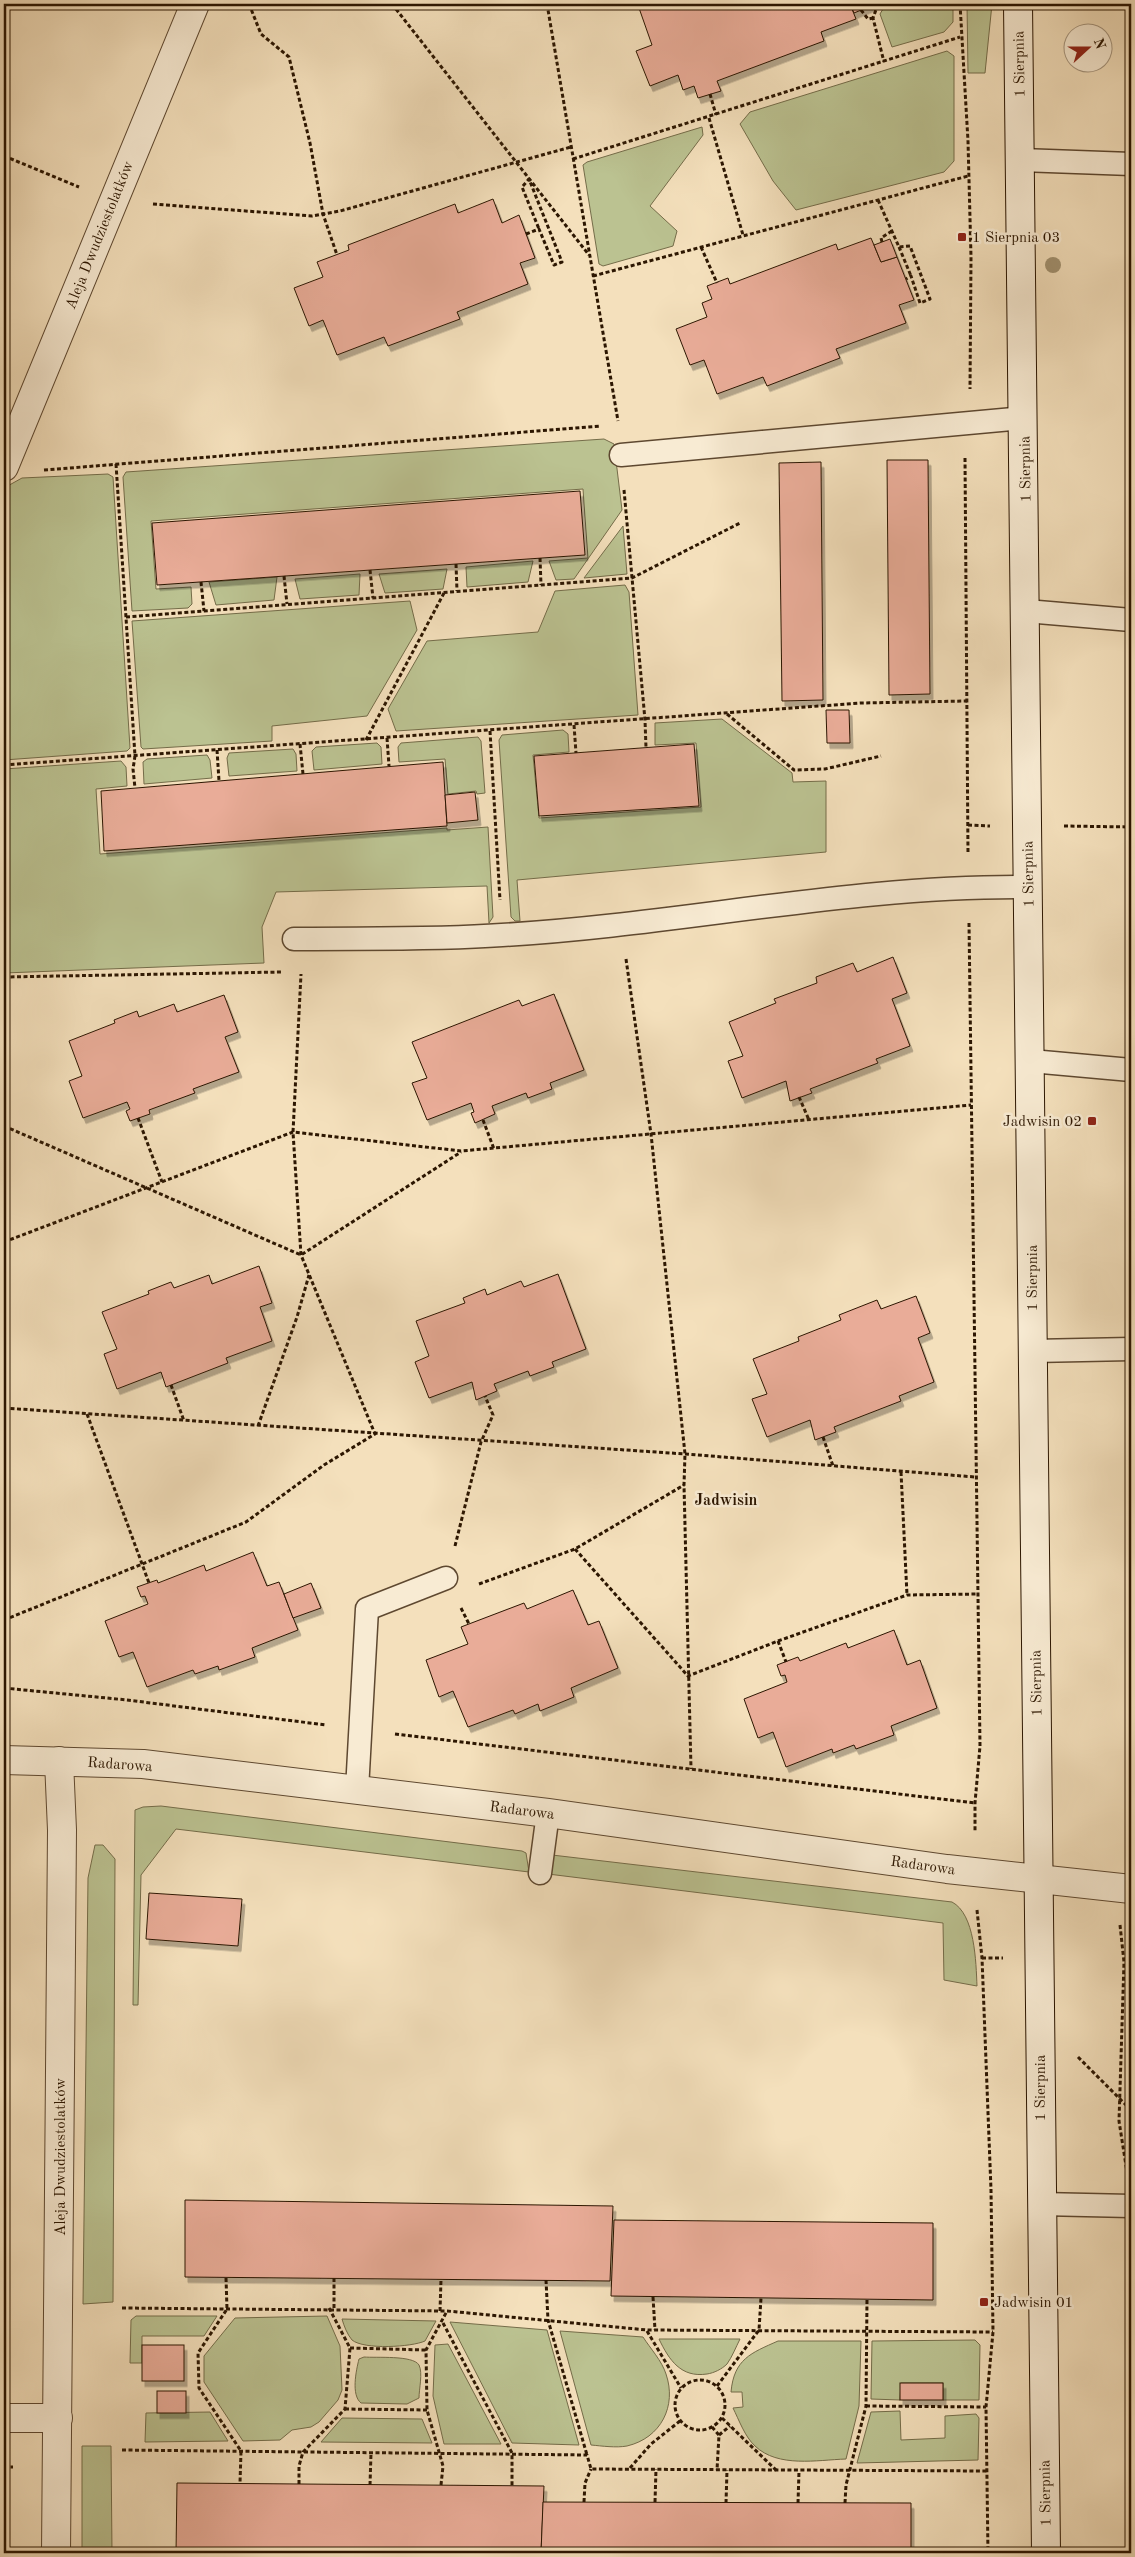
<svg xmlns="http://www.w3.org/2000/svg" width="1135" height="2557" font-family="'Old Standard TT',serif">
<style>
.green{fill:#bbc291;stroke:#746c49}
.building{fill:#e9ac98;stroke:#2c1601;filter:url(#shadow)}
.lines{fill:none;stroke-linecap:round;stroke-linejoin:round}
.lane-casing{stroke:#5e4830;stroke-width:25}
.street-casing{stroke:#5e4830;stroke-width:30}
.secondary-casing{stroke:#2c1601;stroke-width:30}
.path{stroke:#2c1601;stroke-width:3;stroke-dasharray:4 2.5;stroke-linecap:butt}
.lane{stroke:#f8ebd3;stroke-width:22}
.street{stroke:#f8ebd3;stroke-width:28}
.secondary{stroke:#f8ebd3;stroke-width:28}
.tree{fill:#a29271}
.poi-dot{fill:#8f2418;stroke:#f8ebd3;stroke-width:2}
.labels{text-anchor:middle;stroke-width:5;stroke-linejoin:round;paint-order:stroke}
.street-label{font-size:15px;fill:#2c1601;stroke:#f8ebd3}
.poi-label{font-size:15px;fill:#2c1601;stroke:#f8ebd3;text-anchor:start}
.neighbourhood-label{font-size:16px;font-weight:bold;fill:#2c1601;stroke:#f8ebd3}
</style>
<defs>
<filter id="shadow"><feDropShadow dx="3" dy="5.5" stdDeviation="0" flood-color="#0004"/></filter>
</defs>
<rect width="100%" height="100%" fill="#f4e0bc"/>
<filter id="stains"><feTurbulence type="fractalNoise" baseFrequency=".004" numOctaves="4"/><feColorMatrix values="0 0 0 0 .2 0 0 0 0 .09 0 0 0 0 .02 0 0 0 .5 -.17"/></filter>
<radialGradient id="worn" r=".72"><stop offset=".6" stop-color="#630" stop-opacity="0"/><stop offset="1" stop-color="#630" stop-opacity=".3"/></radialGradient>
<g class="green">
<polygon points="886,4 953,4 953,22 944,32 892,47 880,14"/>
<polygon points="967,4 992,4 985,73 968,73"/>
<polygon points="947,51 954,56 954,161 944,172 796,210 773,181 740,124 750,112"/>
<polygon points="702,127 703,135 650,206 677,231 673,246 603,266 599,264 583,165 587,162"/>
<polygon points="604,439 614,444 622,510 574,579 556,580 549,561 588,558 583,489 151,521 156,589 191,587 192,604 188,608 132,611 123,477 126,472"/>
<polygon points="108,474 113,477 130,748 127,751 4,760 4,488 22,478"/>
<polygon points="623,526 627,574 584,578"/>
<polygon points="533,561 528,582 467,587 466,567"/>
<polygon points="447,569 443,589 385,593 379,574"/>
<polygon points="360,574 359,595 300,599 295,579"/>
<polygon points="277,577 274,600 216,605 209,582"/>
<polygon points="625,585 629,592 638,715 396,731 388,709 427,641 538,632 555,591"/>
<polygon points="410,601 417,630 367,716 272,726 272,741 143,749 141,747 132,621"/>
<polygon points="722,719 792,773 793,782 826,781 826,852 517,880 520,921 515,921 511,917 499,740 502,735 563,730 568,734 569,752 533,755 539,818 701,807 696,743 655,745 655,723"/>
<polygon points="478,737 481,741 485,793 477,794 476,791 448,794 445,759 399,762 398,747 401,743"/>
<polygon points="377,743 381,747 382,764 314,770 312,751 316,747"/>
<polygon points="293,749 296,754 297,771 229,776 227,758 229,753"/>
<polygon points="207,755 210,760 212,778 144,784 143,762 147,759"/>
<polygon points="121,761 126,767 127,786 96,789 100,854 447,828 447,830 488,827 493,917 489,923 487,886 276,892 262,927 264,963 4,973 4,769"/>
<polygon points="161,1806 522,1851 526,1853 529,1872 176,1829 141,1875 138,2005 133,2005 135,1810 143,1807"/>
<polygon points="95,1845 103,1845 115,1859 113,2302 83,2304 88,1878"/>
<path d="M552,1855L952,1902C975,1914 976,1962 977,1986L944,1980L943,1923L548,1874Z"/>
<polygon points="136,2316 217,2316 204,2336 142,2336 142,2363 130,2363 131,2320"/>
<polygon points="327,2316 340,2346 342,2390 338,2400 319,2422 311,2427 292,2430 280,2440 243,2441 204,2382 204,2356 235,2318"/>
<path d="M342,2319L436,2321L425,2341C412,2347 364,2350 352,2340C347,2334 344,2326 342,2319Z"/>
<polygon points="450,2322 547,2330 579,2445 512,2443"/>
<path d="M560,2331L643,2337C650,2348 662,2361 666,2374C677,2406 661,2438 627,2446C616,2448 602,2446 591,2445Z"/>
<path d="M659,2339H740C736,2347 732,2357 727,2364C722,2369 714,2373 707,2374C681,2378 669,2360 659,2339Z"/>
<polygon points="975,2340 980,2345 979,2400 943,2400 943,2383 901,2383 900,2400 871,2399 872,2341"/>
<path d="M778,2341H861L859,2406L846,2459C817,2460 778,2468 755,2446C745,2437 739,2420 733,2408L743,2407L742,2392H731C734,2359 751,2353 778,2341Z"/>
<polygon points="448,2344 501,2444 444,2444 433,2396 435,2345"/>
<path d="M364,2357C376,2358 413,2355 419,2365C423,2373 419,2389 419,2398L407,2404L361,2403C351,2395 356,2371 359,2359Z"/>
<polygon points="900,2411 901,2440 945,2438 945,2416 976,2414 979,2418 978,2460 857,2463 871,2412"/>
<polygon points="210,2412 228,2441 145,2442 146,2413"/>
<polygon points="342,2418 422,2419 432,2443 321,2442"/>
<polygon points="82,2446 111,2446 112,2553 82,2553"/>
</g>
<g class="building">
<polygon points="648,4 850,4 856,19 821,32 824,41 717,81 721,91 698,98 694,86 683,90 678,75 650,86 636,51 652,45 639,8"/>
<polygon points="850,4 870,4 871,6 854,13"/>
<polygon points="493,199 502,223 519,215 535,258 520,263 528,284 457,312 460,319 388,346 384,337 337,355 323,320 309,326 294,288 323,277 317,262 349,250 348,245 455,204 458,213"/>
<polygon points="871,238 881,262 897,257 914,300 899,305 906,323 836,349 840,358 767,386 763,377 717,394 704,360 690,365 676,329 707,317 702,303 712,299 707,286 728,278 730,284 836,244 838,250"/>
<polygon points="890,239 897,257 881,262 874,245"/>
<polygon points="887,460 928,460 930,694 889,695"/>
<polygon points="821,462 823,700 782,701 779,463"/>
<polygon points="580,491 585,555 157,585 152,523"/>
<polygon points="826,710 849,710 850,743 827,743"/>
<polygon points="694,744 699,806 539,816 534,756"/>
<polygon points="443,762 447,826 104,851 101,791"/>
<polygon points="475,792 478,820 447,823 445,795"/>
<polygon points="893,957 907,993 892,999 910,1046 876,1059 878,1063 810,1089 812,1093 790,1101 786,1081 742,1098 728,1061 743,1056 729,1022 776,1003 774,999 817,983 816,977 853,963 857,972"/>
<polygon points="554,994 584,1070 550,1083 552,1089 528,1098 526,1093 492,1106 495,1114 475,1123 471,1113 474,1112 471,1103 427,1120 412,1083 427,1078 412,1042 519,1000 522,1006"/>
<polygon points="224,995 238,1032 225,1037 239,1072 193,1089 195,1093 149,1110 150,1114 130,1121 126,1111 130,1109 127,1102 83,1118 69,1081 82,1076 69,1041 115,1023 114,1020 137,1011 139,1017 174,1004 177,1012"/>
<polygon points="259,1266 272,1303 260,1307 272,1341 226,1358 228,1363 166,1387 161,1372 117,1389 104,1354 117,1349 102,1312 149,1294 148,1291 171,1282 174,1288 209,1275 212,1284"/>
<polygon points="558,1274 586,1349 552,1362 554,1367 530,1376 528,1371 494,1384 497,1391 476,1400 472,1382 429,1398 415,1362 429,1356 416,1321 465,1303 463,1298 485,1289 487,1295 521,1281 524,1287"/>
<polygon points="916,1296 930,1333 918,1338 934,1382 899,1396 901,1401 834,1427 836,1432 815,1440 810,1420 767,1437 752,1399 767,1394 753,1359 799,1341 798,1337 841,1320 839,1315 877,1300 881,1309"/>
<polygon points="253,1552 267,1586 279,1582 298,1630 252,1648 255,1657 219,1670 218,1666 195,1674 193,1670 147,1687 133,1652 119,1657 105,1621 148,1604 145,1596 141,1597 137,1587 157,1580 158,1583 204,1565 206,1571"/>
<polygon points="311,1583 321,1608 293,1618 284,1594"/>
<polygon points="573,1590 588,1625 599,1621 618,1668 571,1688 574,1697 540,1711 538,1704 515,1714 513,1710 468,1727 453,1691 439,1697 426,1660 468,1644 461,1627 524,1603 527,1609"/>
<polygon points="894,1630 907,1665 920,1660 937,1708 891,1726 894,1735 856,1749 854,1745 833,1753 832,1749 786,1767 773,1732 758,1738 744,1699 787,1682 785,1675 781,1676 777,1665 798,1657 800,1661 846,1643 848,1648"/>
<polygon points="149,1893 242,1899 238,1946 146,1939"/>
<polygon points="185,2200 613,2206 610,2281 185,2277"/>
<polygon points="614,2220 933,2223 933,2300 611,2296"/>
<rect x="142" y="2345" width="42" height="36"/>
<rect x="900" y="2383" width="43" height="17"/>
<rect x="157" y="2391" width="29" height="22"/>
<polygon points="177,2483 544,2486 541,2553 176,2553"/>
<polygon points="543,2502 911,2503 911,2553 541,2553"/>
</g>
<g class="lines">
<defs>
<g id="lane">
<polyline points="1021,160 1131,164"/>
<polyline points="621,455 1024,418"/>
<polyline points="1026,611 1131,620"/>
<path d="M294,939C363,938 433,940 502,935C678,925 852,885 1029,887"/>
<polyline points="1031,1061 1131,1070"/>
<polyline points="1033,1351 1131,1349"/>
<polyline points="357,1790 367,1609 446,1578"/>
<polyline points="540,1873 548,1813"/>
<polyline points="1041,2204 1131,2206"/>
</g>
<g id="street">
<polyline points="4,467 195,4"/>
<polyline points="4,1760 143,1764 548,1813 947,1869 1131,1889"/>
<polyline points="4,2418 58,2418"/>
<polyline points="56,2553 62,1830 59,1761"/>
</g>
<polyline id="secondary" points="1018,4 1046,2553"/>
</defs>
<use href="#lane" class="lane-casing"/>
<use href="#street" class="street-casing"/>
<use href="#secondary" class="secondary-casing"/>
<g class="path">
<polyline points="249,4 261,34 289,57 310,143 323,214 337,255"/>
<polyline points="392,4 589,255"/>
<polyline points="547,4 618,421"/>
<polyline points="878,4 873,18 884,62"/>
<polyline points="960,4 968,141 971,257 970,389"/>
<polyline points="861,10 868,19 873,18"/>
<polyline points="710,94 716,115"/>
<polyline points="709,118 743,235"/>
<polyline points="4,156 79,187"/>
<polyline points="573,159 960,37"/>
<polyline points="878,200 899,247 910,246 930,299 920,303 911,276 906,279"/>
<polyline points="153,204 312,216 340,211 571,147"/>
<polyline points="526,234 539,229 554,265 562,262 529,179 522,187 539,229"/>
<polyline points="882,242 881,238 892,231"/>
<polyline points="701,247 717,283"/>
<polyline points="899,247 911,276"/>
<polyline points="593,276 968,176"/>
<polyline points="965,458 968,854"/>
<polyline points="116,464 135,756 133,769 135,788"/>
<polyline points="44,470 601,426"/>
<polyline points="624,490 645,720 646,748"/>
<polyline points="540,558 541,585"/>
<polyline points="456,564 457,591"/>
<polyline points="370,570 373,598"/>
<polyline points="284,576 287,604"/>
<polyline points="201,582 204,611"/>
<polyline points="126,617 632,578 740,523"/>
<polyline points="727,714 794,770 825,769 881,756"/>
<polyline points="574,725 576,753"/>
<polyline points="490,731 500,900"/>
<polyline points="387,738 389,766"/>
<polyline points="366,740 444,593"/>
<polyline points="300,744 303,774"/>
<polyline points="217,750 219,781"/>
<polyline points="4,765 861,703 967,701"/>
<polyline points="968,825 990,826"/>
<polyline points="1064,826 1131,827"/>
<polyline points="969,923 980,1746 975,1803 975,1832"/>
<polyline points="626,959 651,1134 685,1454 684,1485 691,1769"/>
<polyline points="4,977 282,972"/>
<polyline points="799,1097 809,1120"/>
<polyline points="138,1118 162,1182"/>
<polyline points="483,1120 494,1149"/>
<polyline points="4,1126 301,1255 461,1152"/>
<polyline points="4,1242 293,1132 461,1151 971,1105"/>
<polyline points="171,1385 184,1421"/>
<polyline points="1125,1400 1131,1400"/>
<polyline points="4,1408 685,1454 975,1477"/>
<polyline points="87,1414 149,1583"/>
<polyline points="258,1426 297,1317 309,1275"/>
<polyline points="823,1437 833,1466"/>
<polyline points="901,1472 907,1595"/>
<polyline points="455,1546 481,1442 493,1415 485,1396"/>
<polyline points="575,1549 688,1676 778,1641 907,1595 978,1594"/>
<polyline points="479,1584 575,1549 684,1485"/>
<polyline points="461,1608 469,1624"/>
<polyline points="4,1620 246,1522 324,1465 375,1434 301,1255 293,1132 301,974"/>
<polyline points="778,1641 786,1662"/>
<polyline points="4,1688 127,1700 326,1725"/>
<polyline points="395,1734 975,1803"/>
<polyline points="977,1910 982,1958 991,2190 993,2332 986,2407 988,2553"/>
<polyline points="1120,1925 1124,1962 1119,2121 1127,2172"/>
<polyline points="982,1958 1003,1958"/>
<polyline points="1078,2057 1131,2110"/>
<polyline points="1129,2241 1128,2347 1131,2551"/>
<polyline points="226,2278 227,2309 198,2353 199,2388 241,2451 240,2483"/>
<polyline points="334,2278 334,2308"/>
<polyline points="546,2280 548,2320 587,2455"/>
<polyline points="653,2297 655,2330"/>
<polyline points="122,2308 447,2311 647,2330 993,2332"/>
<polyline points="440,2311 441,2279"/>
<polyline points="443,2323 512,2453 512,2486"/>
<polyline points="647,2331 681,2388"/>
<polyline points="350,2348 426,2350"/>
<circle cx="700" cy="2405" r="25"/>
<polyline points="717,2386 759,2330 761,2298"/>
<polyline points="866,2406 986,2407"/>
<polyline points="345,2409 427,2410"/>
<polyline points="722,2418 777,2471"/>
<polyline points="712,2427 719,2435 717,2470"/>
<polyline points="719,2435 730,2426"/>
<polyline points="122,2450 587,2455 591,2469 987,2471"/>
<polyline points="4,2467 13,2467"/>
<polyline points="630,2468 651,2444 680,2421"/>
<polyline points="299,2484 299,2466 303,2452 345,2409 350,2348 329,2308"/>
<polyline points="370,2485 371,2453"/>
<polyline points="441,2485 443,2466 427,2410 426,2350 447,2311"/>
<polyline points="584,2502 585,2483 591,2469"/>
<polyline points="655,2502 656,2469"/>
<polyline points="726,2503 727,2470"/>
<polyline points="798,2503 799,2471"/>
<polyline points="845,2503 846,2485 866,2406 867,2299"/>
</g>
<use href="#lane" class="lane"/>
<use href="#street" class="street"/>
<use href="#secondary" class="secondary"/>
</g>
<circle class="tree" cx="1053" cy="265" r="8"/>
<g class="poi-dot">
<rect x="957" y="232" width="10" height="10" rx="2.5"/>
<rect x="1087" y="1116" width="10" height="10" rx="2.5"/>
<rect x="979" y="2297" width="10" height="10" rx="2.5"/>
</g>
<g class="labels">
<g class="street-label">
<text transform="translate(1019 64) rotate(-91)" y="5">1 Sierpnia</text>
<text transform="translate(99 235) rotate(-68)" y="5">Aleja Dwudziestolatków</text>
<text transform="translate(1025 469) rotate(-91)" y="5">1 Sierpnia</text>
<text transform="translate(1028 874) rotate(-91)" y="5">1 Sierpnia</text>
<text transform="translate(1032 1278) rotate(-90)" y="5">1 Sierpnia</text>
<text transform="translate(1036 1683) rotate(-91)" y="5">1 Sierpnia</text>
<text transform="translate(120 1764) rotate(4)" y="5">Radarowa</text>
<text transform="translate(522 1810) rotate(7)" y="5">Radarowa</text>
<text transform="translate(923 1865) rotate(8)" y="5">Radarowa</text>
<text transform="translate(1040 2088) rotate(-90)" y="5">1 Sierpnia</text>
<text transform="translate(60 2157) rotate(-90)" y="5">Aleja Dwudziestolatków</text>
<text transform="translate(1045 2493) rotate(-91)" y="5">1 Sierpnia</text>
</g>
<g class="poi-label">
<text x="972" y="242">1 Sierpnia 03</text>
<text x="1082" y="1126" text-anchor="end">Jadwisin 02</text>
<text x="994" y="2307">Jadwisin 01</text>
</g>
<g class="neighbourhood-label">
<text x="726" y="1505">Jadwisin</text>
</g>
</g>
<rect width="1135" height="2557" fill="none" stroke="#f4e0bc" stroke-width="20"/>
<rect x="5" y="5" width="1125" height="2547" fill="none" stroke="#2c1601" stroke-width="2.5"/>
<rect x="10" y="10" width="1115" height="2537" fill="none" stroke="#2c1601"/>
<g transform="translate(1088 48) rotate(69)"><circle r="24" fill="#f8ebd3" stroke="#a6967f"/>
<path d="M0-4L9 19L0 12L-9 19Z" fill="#8f2418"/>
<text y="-8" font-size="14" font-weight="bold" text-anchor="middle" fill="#2c1601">N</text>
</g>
<rect width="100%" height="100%" filter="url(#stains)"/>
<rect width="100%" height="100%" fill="url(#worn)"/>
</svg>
